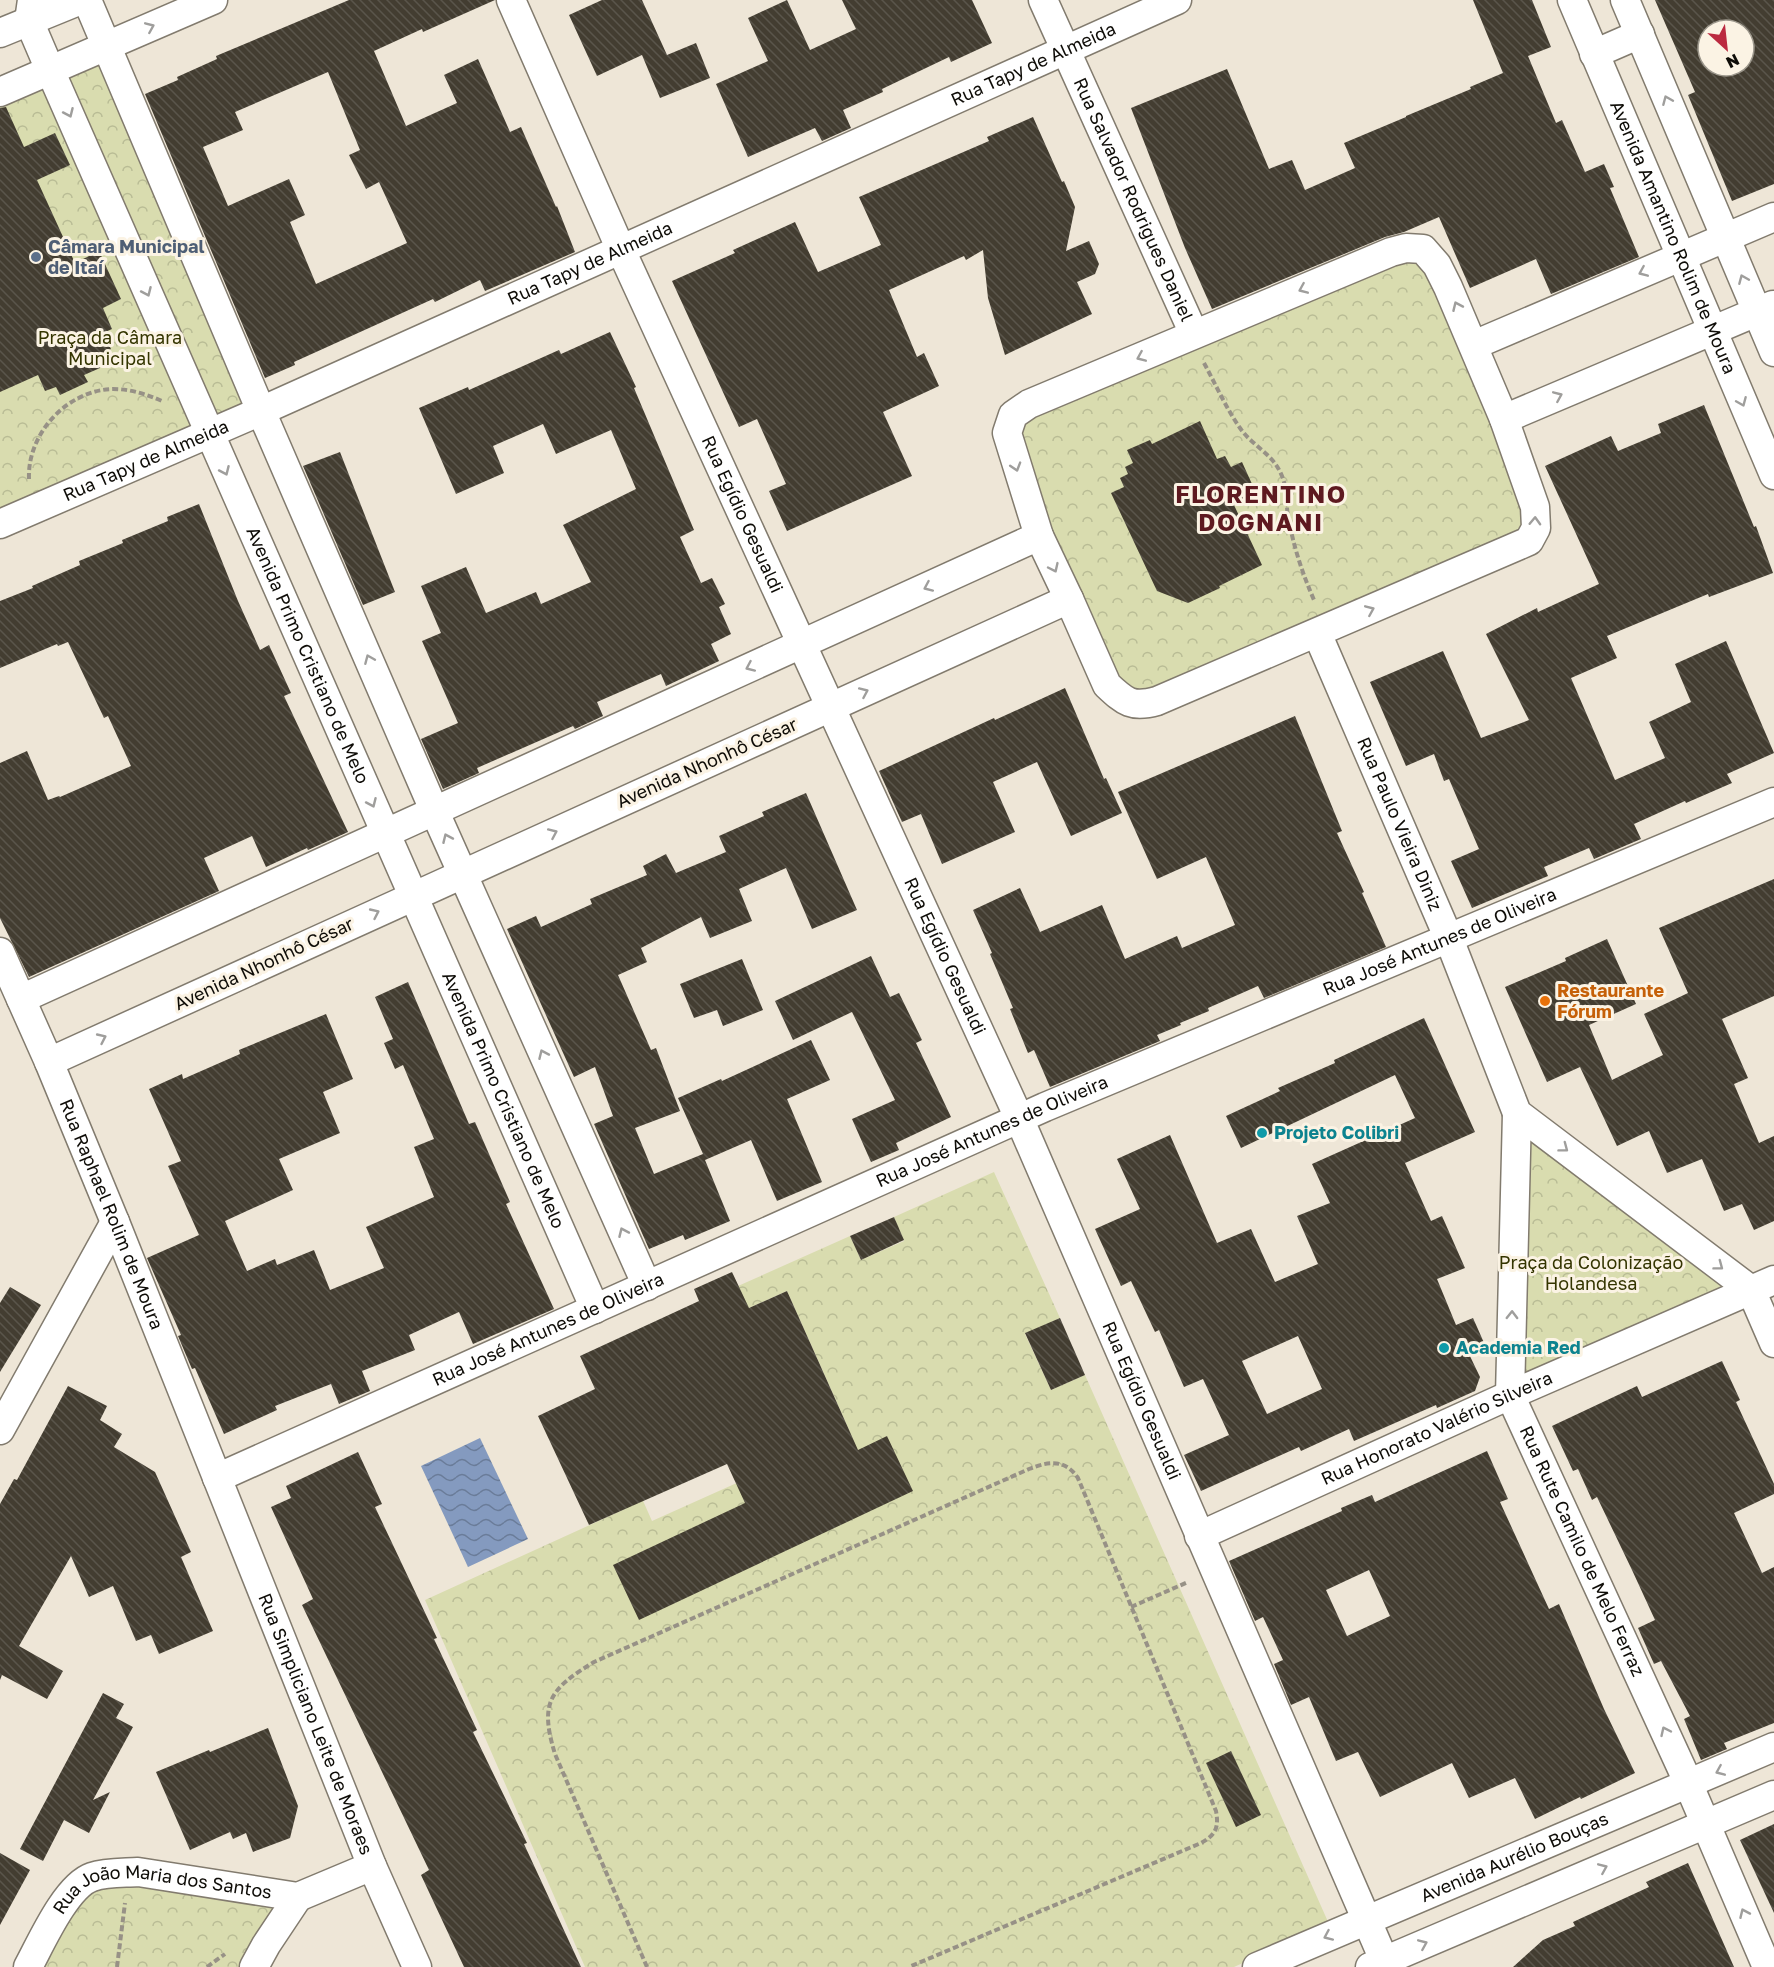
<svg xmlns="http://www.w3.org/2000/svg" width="1774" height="1967" font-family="'Golos Text',sans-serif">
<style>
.park{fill:url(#park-crowns)}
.water{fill:url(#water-waves)}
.building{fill:url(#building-back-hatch);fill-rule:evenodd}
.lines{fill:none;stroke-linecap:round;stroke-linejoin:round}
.minor-casing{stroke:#827b6e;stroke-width:31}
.path{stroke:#979186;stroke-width:4;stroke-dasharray:6 3;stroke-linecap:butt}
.minor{stroke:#fff;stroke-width:28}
.oneway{stroke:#9f9e9c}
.service-dot{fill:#5c6f8a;stroke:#fbf3e4;stroke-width:2}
.food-dot{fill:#e8710a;stroke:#fbf3e4;stroke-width:2}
.culture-dot{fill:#0f9aa8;stroke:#fbf3e4;stroke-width:2}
.labels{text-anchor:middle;stroke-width:6;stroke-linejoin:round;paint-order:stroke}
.street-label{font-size:18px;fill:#0e0c07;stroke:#fbf3e4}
.service-label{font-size:18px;font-weight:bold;fill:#4e5e75;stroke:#fbf3e4;text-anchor:start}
.park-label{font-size:18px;fill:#343500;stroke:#fbf3e4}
.food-label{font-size:18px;font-weight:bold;fill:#c56008;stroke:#fbf3e4;text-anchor:start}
.culture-label{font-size:18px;font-weight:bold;fill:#0d838f;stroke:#fbf3e4;text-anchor:start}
.district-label{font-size:24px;font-weight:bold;letter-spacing:1.5px;fill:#5e1920;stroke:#fbf3e4}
</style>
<defs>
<pattern id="park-crowns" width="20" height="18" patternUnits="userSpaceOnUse" patternTransform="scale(1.5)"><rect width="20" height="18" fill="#d9dcaf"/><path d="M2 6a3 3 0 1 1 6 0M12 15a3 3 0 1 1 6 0" fill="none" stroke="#b9bc95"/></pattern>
<pattern id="water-waves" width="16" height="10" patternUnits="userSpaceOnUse" patternTransform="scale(1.5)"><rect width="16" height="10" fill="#849abf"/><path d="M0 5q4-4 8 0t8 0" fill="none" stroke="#6a7c99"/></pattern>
<pattern id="building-back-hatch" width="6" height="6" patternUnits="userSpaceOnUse" patternTransform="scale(1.5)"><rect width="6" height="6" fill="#433d31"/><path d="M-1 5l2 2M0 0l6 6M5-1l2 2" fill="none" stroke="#5a554b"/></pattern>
</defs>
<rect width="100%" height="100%" fill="#eee6d7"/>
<g class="park">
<polygon points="105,51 255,408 0,520 0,95"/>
<polygon points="1423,249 1536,528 1132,704 1019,476 1013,415"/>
<polygon points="1524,1131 1731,1288 1513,1389"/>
<polygon points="994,1172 1060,1318 1025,1334 1051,1390 1085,1375 1329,1924 1234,1967 585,1967 425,1600 625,1509 632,1476 652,1521 850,1432 787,1291 700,1330 738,1286 850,1236 861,1260 904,1241 894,1217"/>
<polygon points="104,1880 280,1902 250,1967 34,1967 60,1913"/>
</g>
<polygon class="water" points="480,1438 528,1539 468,1567 421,1466"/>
<g class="building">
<path d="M349,0H495L423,32L422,29L374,51L406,126L457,103L444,75L478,59L510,132L521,127L556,207L557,206L575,252L485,291L480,280L435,302L433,299L294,362L295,365L265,378L145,94L178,80L177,77L217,59L216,56ZM328,72L360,150L349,155L366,189L379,182L407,243L316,284L290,222L305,215L289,179L228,206L203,147L243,130L235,112Z"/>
<polygon points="602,0 642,0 667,55 696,43 710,78 660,98 642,55 597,76 569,15"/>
<polygon points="787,0 810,50 856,29 842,0 972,0 992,43 951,62 949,57 882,89 883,92 843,110 851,128 822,141 815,128 748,157 716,84 768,61 748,18"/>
<polygon points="1473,0 1532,0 1551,47 1528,56 1556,123 1562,120 1585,172 1604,164 1614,187 1610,188 1639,257 1551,294 1536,259 1470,288 1439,217 1404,232 1385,237 1212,309 1185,248 1131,108 1227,69 1269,169 1292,160 1305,190 1355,168 1344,143 1406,117 1406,116 1471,89 1470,87 1503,73"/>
<path d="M1655,0H1774V184L1732,201L1688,95L1695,92ZM1708,30H1744V66H1708Z"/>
<polygon points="6,107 24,147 55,133 70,165 37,180 75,263 99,251 121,299 103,308 112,329 103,333 111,349 95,357 100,368 84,375 88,382 60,395 56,387 45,391 38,375 0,392 0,108"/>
<polygon points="1033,117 1062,182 1064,181 1075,207 1066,251 1089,241 1099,264 1095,274 1077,282 1092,314 1005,355 988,298 983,250 966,260 964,256 889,290 917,357 924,353 939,386 883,412 912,476 787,531 769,491 786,484 757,419 739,427 672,281 735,253 733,250 795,222 818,272 881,245 859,197 989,141 987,137"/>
<polygon points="610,332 636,387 634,388 694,530 680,537 701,583 712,578 725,604 719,607 731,634 711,644 719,661 666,686 661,674 597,702 603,716 575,729 573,726 477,768 479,773 443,789 421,739 458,723 422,641 441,633 421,586 466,567 486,613 536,592 541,604 591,582 563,525 636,489 611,430 556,454 543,424 493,446 504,473 456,494 419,408 468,387 469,390 559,350 561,354"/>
<polygon points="1704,405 1754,527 1756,526 1773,573 1709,597 1708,594 1607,636 1617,658 1571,678 1615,780 1665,758 1649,722 1691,702 1675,664 1726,641 1774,753 1727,774 1732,783 1686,803 1685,801 1634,824 1641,839 1594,859 1589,848 1544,867 1548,876 1472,908 1451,861 1479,849 1449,779 1444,781 1434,754 1406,766 1370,682 1443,651 1481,738 1529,720 1486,634 1537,608 1538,612 1599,584 1545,466 1611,436 1618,451 1661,433 1658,424"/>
<polygon points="1200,421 1217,459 1225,456 1231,467 1242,462 1257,495 1234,505 1262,565 1219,586 1220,588 1188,603 1157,591 1111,493 1124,487 1120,478 1128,474 1125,467 1133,463 1127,450 1150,440 1152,444"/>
<polygon points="340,452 395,592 363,605 303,466"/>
<polygon points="199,504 238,601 260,650 269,645 291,693 284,696 348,832 308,850 307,848 266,867 252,836 204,858 219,891 29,977 0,918 0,763 27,751 48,800 59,796 60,797 131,766 108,716 104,718 68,642 58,646 57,644 0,668 0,601 33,588 32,586 80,565 79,561 123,543 122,540 168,521 167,517"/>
<polygon points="1065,688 1104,779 1106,778 1122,813 1071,836 1037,762 993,782 1015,832 942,864 921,814 902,822 879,771 994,718 995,720"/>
<polygon points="1295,716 1342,831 1337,833 1364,892 1362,893 1386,947 1264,998 1258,986 1208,1008 1209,1011 1180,1023 1181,1025 1157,1035 1160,1041 1050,1087 1034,1050 1028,1053 1010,1009 1013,1008 990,954 992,953 973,910 1020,888 1040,932 1102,905 1125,959 1177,936 1182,948 1235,925 1206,857 1157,879 1118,792"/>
<polygon points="806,793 857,910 812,929 786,868 739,889 752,921 710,938 701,917 641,948 647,962 618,975 651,1050 656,1048 680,1111 635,1128 654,1174 703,1154 678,1098 721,1079 722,1081 811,1040 830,1080 787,1099 822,1182 777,1201 751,1140 705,1160 730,1221 685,1240 683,1235 649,1249 594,1124 613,1116 595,1067 574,1077 507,929 536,916 541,927 592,904 590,899 647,875 643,866 666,854 676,873 726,852 719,836 764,816 762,812"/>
<polygon points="1774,879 1774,996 1722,1019 1748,1078 1734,1084 1759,1143 1774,1136 1774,1221 1754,1230 1742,1204 1724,1211 1702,1159 1667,1173 1649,1131 1617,1146 1580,1067 1547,1082 1505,987 1566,961 1565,958 1607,939 1636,1004 1589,1025 1612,1080 1663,1055 1644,1014 1688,993 1659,928"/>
<polygon points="871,956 890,997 899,993 922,1040 916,1043 951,1117 896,1143 899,1150 871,1162 852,1119 895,1100 852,1012 793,1040 775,1001"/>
<polygon points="742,959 763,1010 723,1026 717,1010 694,1018 680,984"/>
<polygon points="408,982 469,1124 475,1122 510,1202 506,1204 554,1309 473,1344 459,1312 409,1335 415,1350 362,1371 370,1391 339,1404 331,1384 275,1406 277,1410 224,1434 195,1368 192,1369 186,1355 178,1336 181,1335 147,1258 199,1235 168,1166 181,1161 149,1089 182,1074 183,1079 240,1054 239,1050 326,1014 353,1079 323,1092 340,1133 279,1159 293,1190 225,1221 247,1271 275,1259 277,1265 314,1250 330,1290 384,1268 366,1227 434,1197 414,1147 434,1139 403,1065 395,1069 384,1043 393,1039 375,997"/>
<path d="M1424,1018L1475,1132L1405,1163L1431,1221L1442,1216L1465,1268L1437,1279L1456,1325L1473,1318L1485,1345L1468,1352L1480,1377L1475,1391L1437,1408L1436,1405L1354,1441L1349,1429L1301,1451L1299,1447L1201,1491L1184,1455L1229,1435L1203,1379L1184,1387L1159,1330L1155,1332L1131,1281L1121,1286L1095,1229L1140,1209L1117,1159L1170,1135L1217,1243L1251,1229L1275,1282L1318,1264L1297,1216L1330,1203L1312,1164L1415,1118L1395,1075L1241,1148L1226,1116L1280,1091L1278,1088L1335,1063L1334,1060ZM1298,1336L1322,1389L1267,1414L1242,1361Z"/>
<polygon points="894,1217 904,1240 861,1260 850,1236"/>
<polygon points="732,1272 749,1308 787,1291 858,1450 887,1436 913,1491 639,1620 613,1565 745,1503 727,1464 589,1525 538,1416 595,1389 580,1356 699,1301 694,1289"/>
<polygon points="10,1287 41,1305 0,1372 0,1303"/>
<polygon points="1060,1318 1085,1375 1051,1390 1025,1333"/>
<polygon points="1722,1361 1740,1400 1736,1402 1774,1484 1774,1494 1734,1513 1762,1573 1774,1567 1774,1723 1724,1743 1727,1749 1701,1760 1684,1719 1690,1716 1661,1661 1654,1664 1638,1628 1655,1620 1632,1570 1597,1497 1592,1500 1578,1469 1573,1471 1552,1426 1637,1386 1642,1397"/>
<polygon points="68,1386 107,1406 100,1420 122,1434 114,1447 155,1472 191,1552 181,1557 213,1631 159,1654 151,1635 136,1641 113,1586 89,1597 71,1556 19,1646 63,1671 47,1699 2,1675 0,1680 0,1504 14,1479 17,1480"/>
<path d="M1487,1451L1508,1499L1500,1502L1549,1609L1559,1604L1604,1709L1635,1773L1581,1799L1580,1797L1535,1819L1515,1778L1469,1798L1452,1763L1380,1797L1358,1752L1336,1761L1309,1697L1291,1705L1274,1664L1283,1660L1263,1617L1255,1621L1229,1561L1342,1511L1341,1508L1372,1495L1375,1502ZM1369,1570L1390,1616L1347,1636L1326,1590Z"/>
<polygon points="358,1452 382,1504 375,1507 437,1638 434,1639 477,1730 473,1732 527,1843 524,1844 581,1967 464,1967 421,1875 429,1870 302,1605 313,1599 271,1507 291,1498 286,1486"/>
<polygon points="103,1693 124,1704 116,1718 133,1727 93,1800 110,1792 89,1833 64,1820 43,1861 20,1849"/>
<polygon points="268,1728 298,1806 290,1838 253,1852 246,1833 233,1839 230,1832 190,1850 156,1772 209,1750 210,1752"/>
<polygon points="1231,1751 1261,1815 1236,1827 1206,1763"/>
<polygon points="1774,1824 1774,1913 1740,1840"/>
<polygon points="0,1853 30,1870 0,1925"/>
<polygon points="1688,1863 1734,1967 1513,1967 1543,1940 1575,1926 1573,1922 1649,1887 1646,1882"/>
</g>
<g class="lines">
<defs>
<g id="minor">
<path id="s1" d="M32,0L29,21L50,70L595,1309"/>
<polyline points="87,0 261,411 434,810 647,1286"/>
<path id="s2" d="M511,0L621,250L1019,1118L1387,1967"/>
<path id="s3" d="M1043,0L1194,334"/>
<path id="s4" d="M1572,0L1774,475"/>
<polyline points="1625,0 1774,352"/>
<polyline points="0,33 81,0"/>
<polyline points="1594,54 1640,34"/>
<polyline points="0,92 213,0"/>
<polyline points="1474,345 1774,217"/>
<polyline points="1504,419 1773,305"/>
<path id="s5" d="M0,524L261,411L1177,0"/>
<polyline points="1039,536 1069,599"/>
<path id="s6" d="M1317,633L1449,939L1517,1113L1751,1290L1774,1343"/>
<path id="s7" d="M0,952L49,1062L115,1222L372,1866L417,1967"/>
<path d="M21,999L1039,536L1007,433L1013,415L1029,404L1391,252L1406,248L1423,249L1437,265L1448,287L1504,419L1535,507L1536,528L1529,541L1157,701C1132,708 1125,702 1107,685L1069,599L49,1062"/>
<path id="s8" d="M1517,1113L1510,1395L1682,1769L1767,1967"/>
<polyline points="0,1430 115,1222"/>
<path id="s9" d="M217,1478L1045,1107L1774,802"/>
<path id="s10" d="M1199,1536L1510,1395L1774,1280"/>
<path id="s11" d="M28,1967C41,1943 66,1886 92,1877C106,1872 122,1873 138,1872L298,1897L372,1866"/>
<polyline points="254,1967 266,1945 298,1897"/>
<path id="s12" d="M1257,1967L1774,1747"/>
<polyline points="1370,1967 1774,1795"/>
</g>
</defs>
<use href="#minor" class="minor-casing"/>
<g class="path">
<path d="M1204,363C1216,385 1226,408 1240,428C1253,447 1273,453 1282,476C1289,494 1285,505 1289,521C1294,548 1303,575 1314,600"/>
<path d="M29,479C27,434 67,390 113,389C130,389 146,394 162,401"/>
<polyline points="1131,1607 1188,1582"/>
<polyline points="117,1967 125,1903"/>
<polyline points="207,1967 225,1954"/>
<path d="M647,1967L555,1754C539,1702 550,1689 594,1662L1029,1469C1049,1461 1065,1459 1078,1478L1216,1811C1219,1827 1216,1835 1201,1843L909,1967"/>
</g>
<use href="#minor" class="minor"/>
</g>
<defs><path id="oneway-chevron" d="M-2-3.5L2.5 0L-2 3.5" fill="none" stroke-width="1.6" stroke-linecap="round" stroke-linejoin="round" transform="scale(1.5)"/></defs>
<g class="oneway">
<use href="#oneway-chevron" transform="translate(150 27) rotate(-23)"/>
<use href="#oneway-chevron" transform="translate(1667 100) rotate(-113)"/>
<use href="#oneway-chevron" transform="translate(69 113) rotate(66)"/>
<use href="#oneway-chevron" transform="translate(1643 272) rotate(157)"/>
<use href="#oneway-chevron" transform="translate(1743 279) rotate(-113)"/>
<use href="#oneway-chevron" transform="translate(1303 289) rotate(157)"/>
<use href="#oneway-chevron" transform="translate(147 292) rotate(66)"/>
<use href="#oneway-chevron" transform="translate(1457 306) rotate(-114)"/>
<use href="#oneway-chevron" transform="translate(1141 357) rotate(157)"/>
<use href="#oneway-chevron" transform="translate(1558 396) rotate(-23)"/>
<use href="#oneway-chevron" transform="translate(1742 402) rotate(67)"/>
<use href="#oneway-chevron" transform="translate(1016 467) rotate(73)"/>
<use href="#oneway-chevron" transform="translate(225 471) rotate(66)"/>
<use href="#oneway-chevron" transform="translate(1535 521) rotate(-88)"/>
<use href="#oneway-chevron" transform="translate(1054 568) rotate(65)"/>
<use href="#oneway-chevron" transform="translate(928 587) rotate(156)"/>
<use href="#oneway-chevron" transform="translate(1370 610) rotate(-23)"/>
<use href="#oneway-chevron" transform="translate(369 659) rotate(-113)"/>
<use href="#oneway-chevron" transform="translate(750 667) rotate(156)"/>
<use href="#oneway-chevron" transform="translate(864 692) rotate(-24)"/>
<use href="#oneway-chevron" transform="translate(372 803) rotate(66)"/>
<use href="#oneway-chevron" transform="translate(553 833) rotate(-24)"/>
<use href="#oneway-chevron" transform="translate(447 838) rotate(-114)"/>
<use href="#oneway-chevron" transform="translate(375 913) rotate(-25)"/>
<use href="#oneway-chevron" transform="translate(102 1038) rotate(-25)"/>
<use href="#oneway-chevron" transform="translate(543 1054) rotate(-114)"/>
<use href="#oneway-chevron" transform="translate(1564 1148) rotate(37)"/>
<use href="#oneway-chevron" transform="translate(623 1232) rotate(-114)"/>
<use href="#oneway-chevron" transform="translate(1719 1266) rotate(37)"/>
<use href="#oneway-chevron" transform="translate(1512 1315) rotate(-89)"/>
<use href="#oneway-chevron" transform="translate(1665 1731) rotate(-115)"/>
<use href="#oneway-chevron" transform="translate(1720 1771) rotate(157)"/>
<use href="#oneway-chevron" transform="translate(1603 1868) rotate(-23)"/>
<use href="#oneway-chevron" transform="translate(1744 1913) rotate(-114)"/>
<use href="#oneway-chevron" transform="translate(1328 1936) rotate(156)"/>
<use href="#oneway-chevron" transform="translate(1423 1944) rotate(-23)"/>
</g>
<circle class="service-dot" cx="36" cy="257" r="6"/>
<circle class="food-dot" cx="1545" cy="1001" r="6"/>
<g class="culture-dot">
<circle cx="1262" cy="1133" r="6"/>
<circle cx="1444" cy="1348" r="6"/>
</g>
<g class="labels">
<g class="street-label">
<text dy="6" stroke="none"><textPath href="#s5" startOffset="1131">Rua Tapy de Almeida</textPath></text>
<text dy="6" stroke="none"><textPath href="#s3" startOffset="219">Rua Salvador Rodrigues Daniel</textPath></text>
<text dy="6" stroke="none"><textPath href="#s4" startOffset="258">Avenida Amantino Rolim de Moura</textPath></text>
<text dy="6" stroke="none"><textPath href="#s5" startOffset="645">Rua Tapy de Almeida</textPath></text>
<text dy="6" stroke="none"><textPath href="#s5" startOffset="159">Rua Tapy de Almeida</textPath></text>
<text dy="6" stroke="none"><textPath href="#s2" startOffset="564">Rua Egídio Gesualdi</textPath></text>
<text dy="6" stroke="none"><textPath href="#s1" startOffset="714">Avenida Primo Cristiano de Melo</textPath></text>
<text transform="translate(707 763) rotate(-24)" y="6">Avenida Nhonhô César</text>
<text dy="6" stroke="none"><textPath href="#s6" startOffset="208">Rua Paulo Vieira Diniz</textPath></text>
<text dy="6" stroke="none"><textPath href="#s9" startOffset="1335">Rua José Antunes de Oliveira</textPath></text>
<text dy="6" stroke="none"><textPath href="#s2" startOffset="1050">Rua Egídio Gesualdi</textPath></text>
<text transform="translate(264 964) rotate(-25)" y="6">Avenida Nhonhô César</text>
<text dy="6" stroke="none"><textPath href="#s1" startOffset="1200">Avenida Primo Cristiano de Melo</textPath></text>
<text dy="6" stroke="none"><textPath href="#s9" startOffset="849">Rua José Antunes de Oliveira</textPath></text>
<text dy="6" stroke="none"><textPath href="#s7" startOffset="285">Rua Raphael Rolim de Moura</textPath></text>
<text dy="6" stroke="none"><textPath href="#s9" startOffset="363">Rua José Antunes de Oliveira</textPath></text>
<text dy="6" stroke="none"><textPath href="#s2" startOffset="1536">Rua Egídio Gesualdi</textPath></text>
<text dy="6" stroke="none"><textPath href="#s10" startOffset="261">Rua Honorato Valério Silveira</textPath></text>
<text dy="6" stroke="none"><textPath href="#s8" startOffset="454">Rua Rute Camilo de Melo Ferraz</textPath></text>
<text dy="6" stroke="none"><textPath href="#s7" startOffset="834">Rua Simpliciano Leite de Moraes</textPath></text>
<text dy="6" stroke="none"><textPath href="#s12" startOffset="280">Avenida Aurélio Bouças</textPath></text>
<text dy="6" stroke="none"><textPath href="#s11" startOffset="178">Rua João Maria dos Santos</textPath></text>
</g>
<g class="service-label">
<text x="48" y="253">Câmara Municipal<tspan x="48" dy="21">de Itaí</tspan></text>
</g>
<g class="park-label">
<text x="110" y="344">Praça da Câmara<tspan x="110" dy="21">Municipal</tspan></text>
<text x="1591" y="1269">Praça da Colonização<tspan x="1591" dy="21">Holandesa</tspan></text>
</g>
<g class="food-label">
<text x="1557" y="997">Restaurante<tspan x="1557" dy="21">Fórum</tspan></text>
</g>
<g class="culture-label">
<text x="1274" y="1139">Projeto Colibri</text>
<text x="1456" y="1354">Academia Red</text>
</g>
<g class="district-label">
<text x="1261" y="503">FLORENTINO<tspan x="1261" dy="28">DOGNANI</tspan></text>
</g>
</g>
<g transform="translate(1726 48) rotate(153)"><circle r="28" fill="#fbf3e4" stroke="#9c978c" stroke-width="1.5"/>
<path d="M0-4.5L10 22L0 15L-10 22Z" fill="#bb2a40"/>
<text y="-9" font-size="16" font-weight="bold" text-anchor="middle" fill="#0e0c07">N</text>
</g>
</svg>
